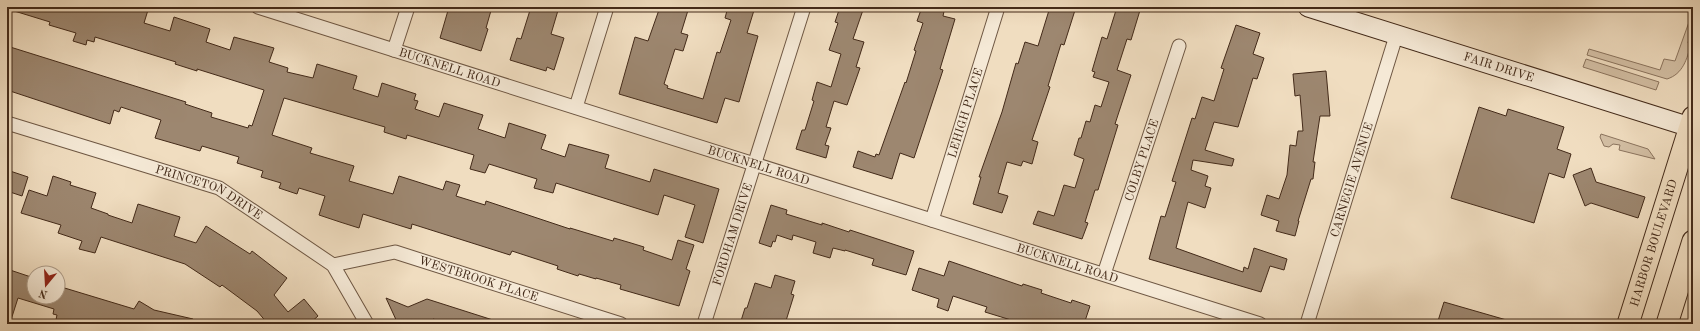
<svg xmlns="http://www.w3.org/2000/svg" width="1700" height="331" font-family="'Old Standard TT',serif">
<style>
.green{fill:#d3bfa4;stroke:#8b745e}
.building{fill:#9d8770;stroke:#432a19}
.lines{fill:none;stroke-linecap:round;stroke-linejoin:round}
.minor-casing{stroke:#6e5743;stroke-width:15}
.secondary-casing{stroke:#432a19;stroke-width:21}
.primary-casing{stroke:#432a19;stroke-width:23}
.minor{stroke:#f5e9d6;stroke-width:13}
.secondary{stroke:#f5e9d6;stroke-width:19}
.primary{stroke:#f0ddc0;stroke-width:21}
.labels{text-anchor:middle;stroke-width:3;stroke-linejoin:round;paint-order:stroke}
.street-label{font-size:12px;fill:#432a19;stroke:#f5e9d6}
</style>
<rect width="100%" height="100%" fill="#f0ddc0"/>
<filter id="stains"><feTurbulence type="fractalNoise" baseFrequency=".005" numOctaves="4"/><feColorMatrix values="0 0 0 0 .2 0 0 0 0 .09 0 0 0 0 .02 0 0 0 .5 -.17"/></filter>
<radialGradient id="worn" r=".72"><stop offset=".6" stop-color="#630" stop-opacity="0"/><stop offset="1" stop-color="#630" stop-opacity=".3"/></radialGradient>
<g class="green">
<path d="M1689,22L1693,23L1688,43L1691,44C1687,59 1683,74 1667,79L1587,55L1589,49L1660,70L1664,59L1675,61Z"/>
<polygon points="1586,59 1659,82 1656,90 1583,67"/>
<polygon points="1601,134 1648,149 1655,159 1619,150 1620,145 1613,144 1609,147 1604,146 1600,137"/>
</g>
<g class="building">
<polygon points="12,7 94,7 104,10 105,7 138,7 148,10 144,23 170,31 174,17 210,29 206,42 230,50 234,37 274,48 269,62 288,68 287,72 313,78 317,64 357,76 353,89 378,97 382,83 416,94 414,100 418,101 415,109 439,117 444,103 483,115 478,129 505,138 509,123 546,135 541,149 565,157 569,144 609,155 605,168 644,180 650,182 654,169 719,189 703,243 685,237 695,205 664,195 658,215 556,183 553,193 534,188 537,179 489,164 485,173 470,169 474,155 407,135 406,139 384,132 385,127 284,98 272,135 312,148 310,153 354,166 349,181 393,194 399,176 443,190 446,181 460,185 456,196 485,205 486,201 570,229 570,228 613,241 614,238 631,243 644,247 643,250 672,260 678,240 694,245 686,269 690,271 679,306 620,289 621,285 596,278 596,279 579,274 578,276 557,269 558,266 512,251 510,255 412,224 411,229 363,214 359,228 340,222 319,215 325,196 299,188 297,194 279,188 281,183 261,177 263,171 237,163 239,157 202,146 200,151 155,138 161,120 121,107 119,112 114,110 110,124 7,90 7,46 186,102 185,104 212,113 211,117 248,128 249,125 252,126 264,90 197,69 197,71 175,64 176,62 95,37 94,42 87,40 86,45 73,41 76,33 49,25 50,22 11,10"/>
<polygon points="449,7 492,7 486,28 488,29 481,51 440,38"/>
<polygon points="531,7 559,7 551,34 564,38 554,70 547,67 546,71 510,60 517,38 521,39"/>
<polygon points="660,7 689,7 681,33 688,35 683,51 675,49 664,84 668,86 667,88 703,99 717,52 720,53 731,20 725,18 728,7 755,7 747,33 758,36 739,102 725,98 717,123 619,94 635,37 648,41"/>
<polygon points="840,7 864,7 853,39 864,42 856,67 860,68 847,105 834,101 826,127 831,128 825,145 829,146 826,158 796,149 802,130 805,130 814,101 812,100 817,82 831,87 841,54 829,50 838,23 835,22"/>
<polygon points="922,7 945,7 943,16 955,19 940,69 943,70 914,158 900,153 892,179 853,167 858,151 875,157 876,154 879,155 905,82 906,83 916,51 914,50 923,23 917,21"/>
<polygon points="1050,7 1076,7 1064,45 1061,44 1048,86 1050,87 1032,140 1038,142 1032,164 1023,161 1021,166 1007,162 998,193 1008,196 1002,213 973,204 981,177 979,177 1002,112 1016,63 1018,64 1025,42 1038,46"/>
<polygon points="1117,7 1141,7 1131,40 1127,39 1117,70 1131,75 1115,124 1118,125 1098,190 1095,190 1085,222 1088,223 1082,239 1033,224 1038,211 1054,216 1064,185 1075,188 1084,159 1074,155 1079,138 1081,138 1086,121 1090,122 1095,105 1101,107 1109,82 1093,77 1095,72 1092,71 1102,37 1107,39"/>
<polygon points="1236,25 1260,33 1253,54 1264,58 1257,79 1253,78 1238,127 1214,122 1205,150 1234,159 1232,166 1193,160 1191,170 1208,176 1205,186 1211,188 1205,208 1188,202 1176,248 1243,272 1244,267 1248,269 1254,248 1287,259 1284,270 1270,266 1261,292 1149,259 1161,216 1165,217 1176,182 1172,181 1192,118 1195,119 1202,97 1214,101 1224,69 1221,68"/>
<polygon points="1326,71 1330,116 1320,116 1313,162 1315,162 1313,179 1311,179 1298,221 1299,221 1295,236 1276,231 1279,221 1261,215 1267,195 1279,199 1287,175 1290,145 1296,146 1298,131 1303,131 1300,95 1295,96 1293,74"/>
<polygon points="1479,107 1506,116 1508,109 1564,127 1557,149 1571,154 1564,178 1549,173 1534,223 1451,198"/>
<polygon points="1591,168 1596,182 1645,197 1638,218 1591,203 1585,206 1573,175"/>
<polygon points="7,170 28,177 22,196 7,191"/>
<polygon points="53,176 71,182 70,185 96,193 91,208 108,214 108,215 132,223 138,204 180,217 174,236 196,243 206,226 250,254 252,251 287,278 274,295 288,312 304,299 318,316 309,324 268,324 257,311 222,285 220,287 185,264 101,237 95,253 79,249 82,241 58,233 61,225 21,213 29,190 47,196"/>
<polygon points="771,205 787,210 786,214 822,225 822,223 849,232 850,230 914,251 906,275 872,265 874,259 845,250 845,251 833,248 830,258 813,253 816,242 793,235 792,240 777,235 775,242 773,241 771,247 759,243"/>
<polygon points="949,261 1022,286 1023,284 1042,290 1041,293 1071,303 1072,300 1090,306 1084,324 1050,324 1039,321 1038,324 1024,324 985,312 987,307 953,296 948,311 937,307 939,299 912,290 919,268 944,276"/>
<polygon points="7,269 34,278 34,297 58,297 58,286 134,309 139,301 154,310 193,319 192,324 55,324 57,315 53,314 54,309 18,298 10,323 7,323"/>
<polygon points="775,275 795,281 791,294 794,295 785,324 740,324 745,308 747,308 755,283 771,288"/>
<polygon points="386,298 408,307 427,299 496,321 496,324 450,324 433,319 431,324 398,324"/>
<polygon points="1444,302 1510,321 1510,324 1437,324"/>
</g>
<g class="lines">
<defs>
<g id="minor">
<path id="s1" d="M258,7L1260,324"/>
<polyline points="394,50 408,7"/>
<polyline points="576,107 607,7"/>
<path id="s2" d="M7,123L219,188L333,265L367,324"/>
<path id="s3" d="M932,220L998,7"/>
<path id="s4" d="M333,265L395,252L621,324"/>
<path id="s5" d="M1104,274L1179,46"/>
<path id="s6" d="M704,324L804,7"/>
<path id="s7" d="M1307,324L1396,36"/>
</g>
<g id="secondary">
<path id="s8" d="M1308,7L1690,127"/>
</g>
<g id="primary">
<path id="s9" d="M1628,324L1693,117"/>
<polyline points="1667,324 1693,241"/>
</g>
</defs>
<use href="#minor" class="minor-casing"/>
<use href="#secondary" class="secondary-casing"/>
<use href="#primary" class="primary-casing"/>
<use href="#minor" class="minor"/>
<use href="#secondary" class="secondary"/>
<use href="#primary" class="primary"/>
</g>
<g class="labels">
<g class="street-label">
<text dy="4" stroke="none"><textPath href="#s1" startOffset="201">BUCKNELL ROAD</textPath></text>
<text dy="4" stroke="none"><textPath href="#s8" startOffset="200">FAIR DRIVE</textPath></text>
<text dy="4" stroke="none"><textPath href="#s3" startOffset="112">LEHIGH PLACE</textPath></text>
<text dy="4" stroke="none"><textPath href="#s5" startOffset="120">COLBY PLACE</textPath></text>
<text dy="4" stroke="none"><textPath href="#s1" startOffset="525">BUCKNELL ROAD</textPath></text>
<text dy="4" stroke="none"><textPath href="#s7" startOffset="151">CARNEGIE AVENUE</textPath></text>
<text dy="4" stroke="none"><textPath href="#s2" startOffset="214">PRINCETON DRIVE</textPath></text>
<text dy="4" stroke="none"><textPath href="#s6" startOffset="94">FORDHAM DRIVE</textPath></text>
<text dy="4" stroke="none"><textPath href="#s9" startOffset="85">HARBOR BOULEVARD</textPath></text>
<text dy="4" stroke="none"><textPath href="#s1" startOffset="849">BUCKNELL ROAD</textPath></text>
<text dy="4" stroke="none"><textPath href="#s4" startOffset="151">WESTBROOK PLACE</textPath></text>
</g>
</g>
<rect width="1700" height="331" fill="none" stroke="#f0ddc0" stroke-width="24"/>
<rect x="8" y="8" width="1684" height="315" fill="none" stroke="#432a19" stroke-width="2"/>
<rect x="12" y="12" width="1676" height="307" fill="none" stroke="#432a19"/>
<g transform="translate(46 285) rotate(198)"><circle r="19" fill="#f5e9d6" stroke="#ae9d8a"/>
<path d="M0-3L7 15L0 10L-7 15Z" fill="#8f2418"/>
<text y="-6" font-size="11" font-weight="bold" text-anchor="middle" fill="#432a19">N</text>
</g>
<rect width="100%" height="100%" filter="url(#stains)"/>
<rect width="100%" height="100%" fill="url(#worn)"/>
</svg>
